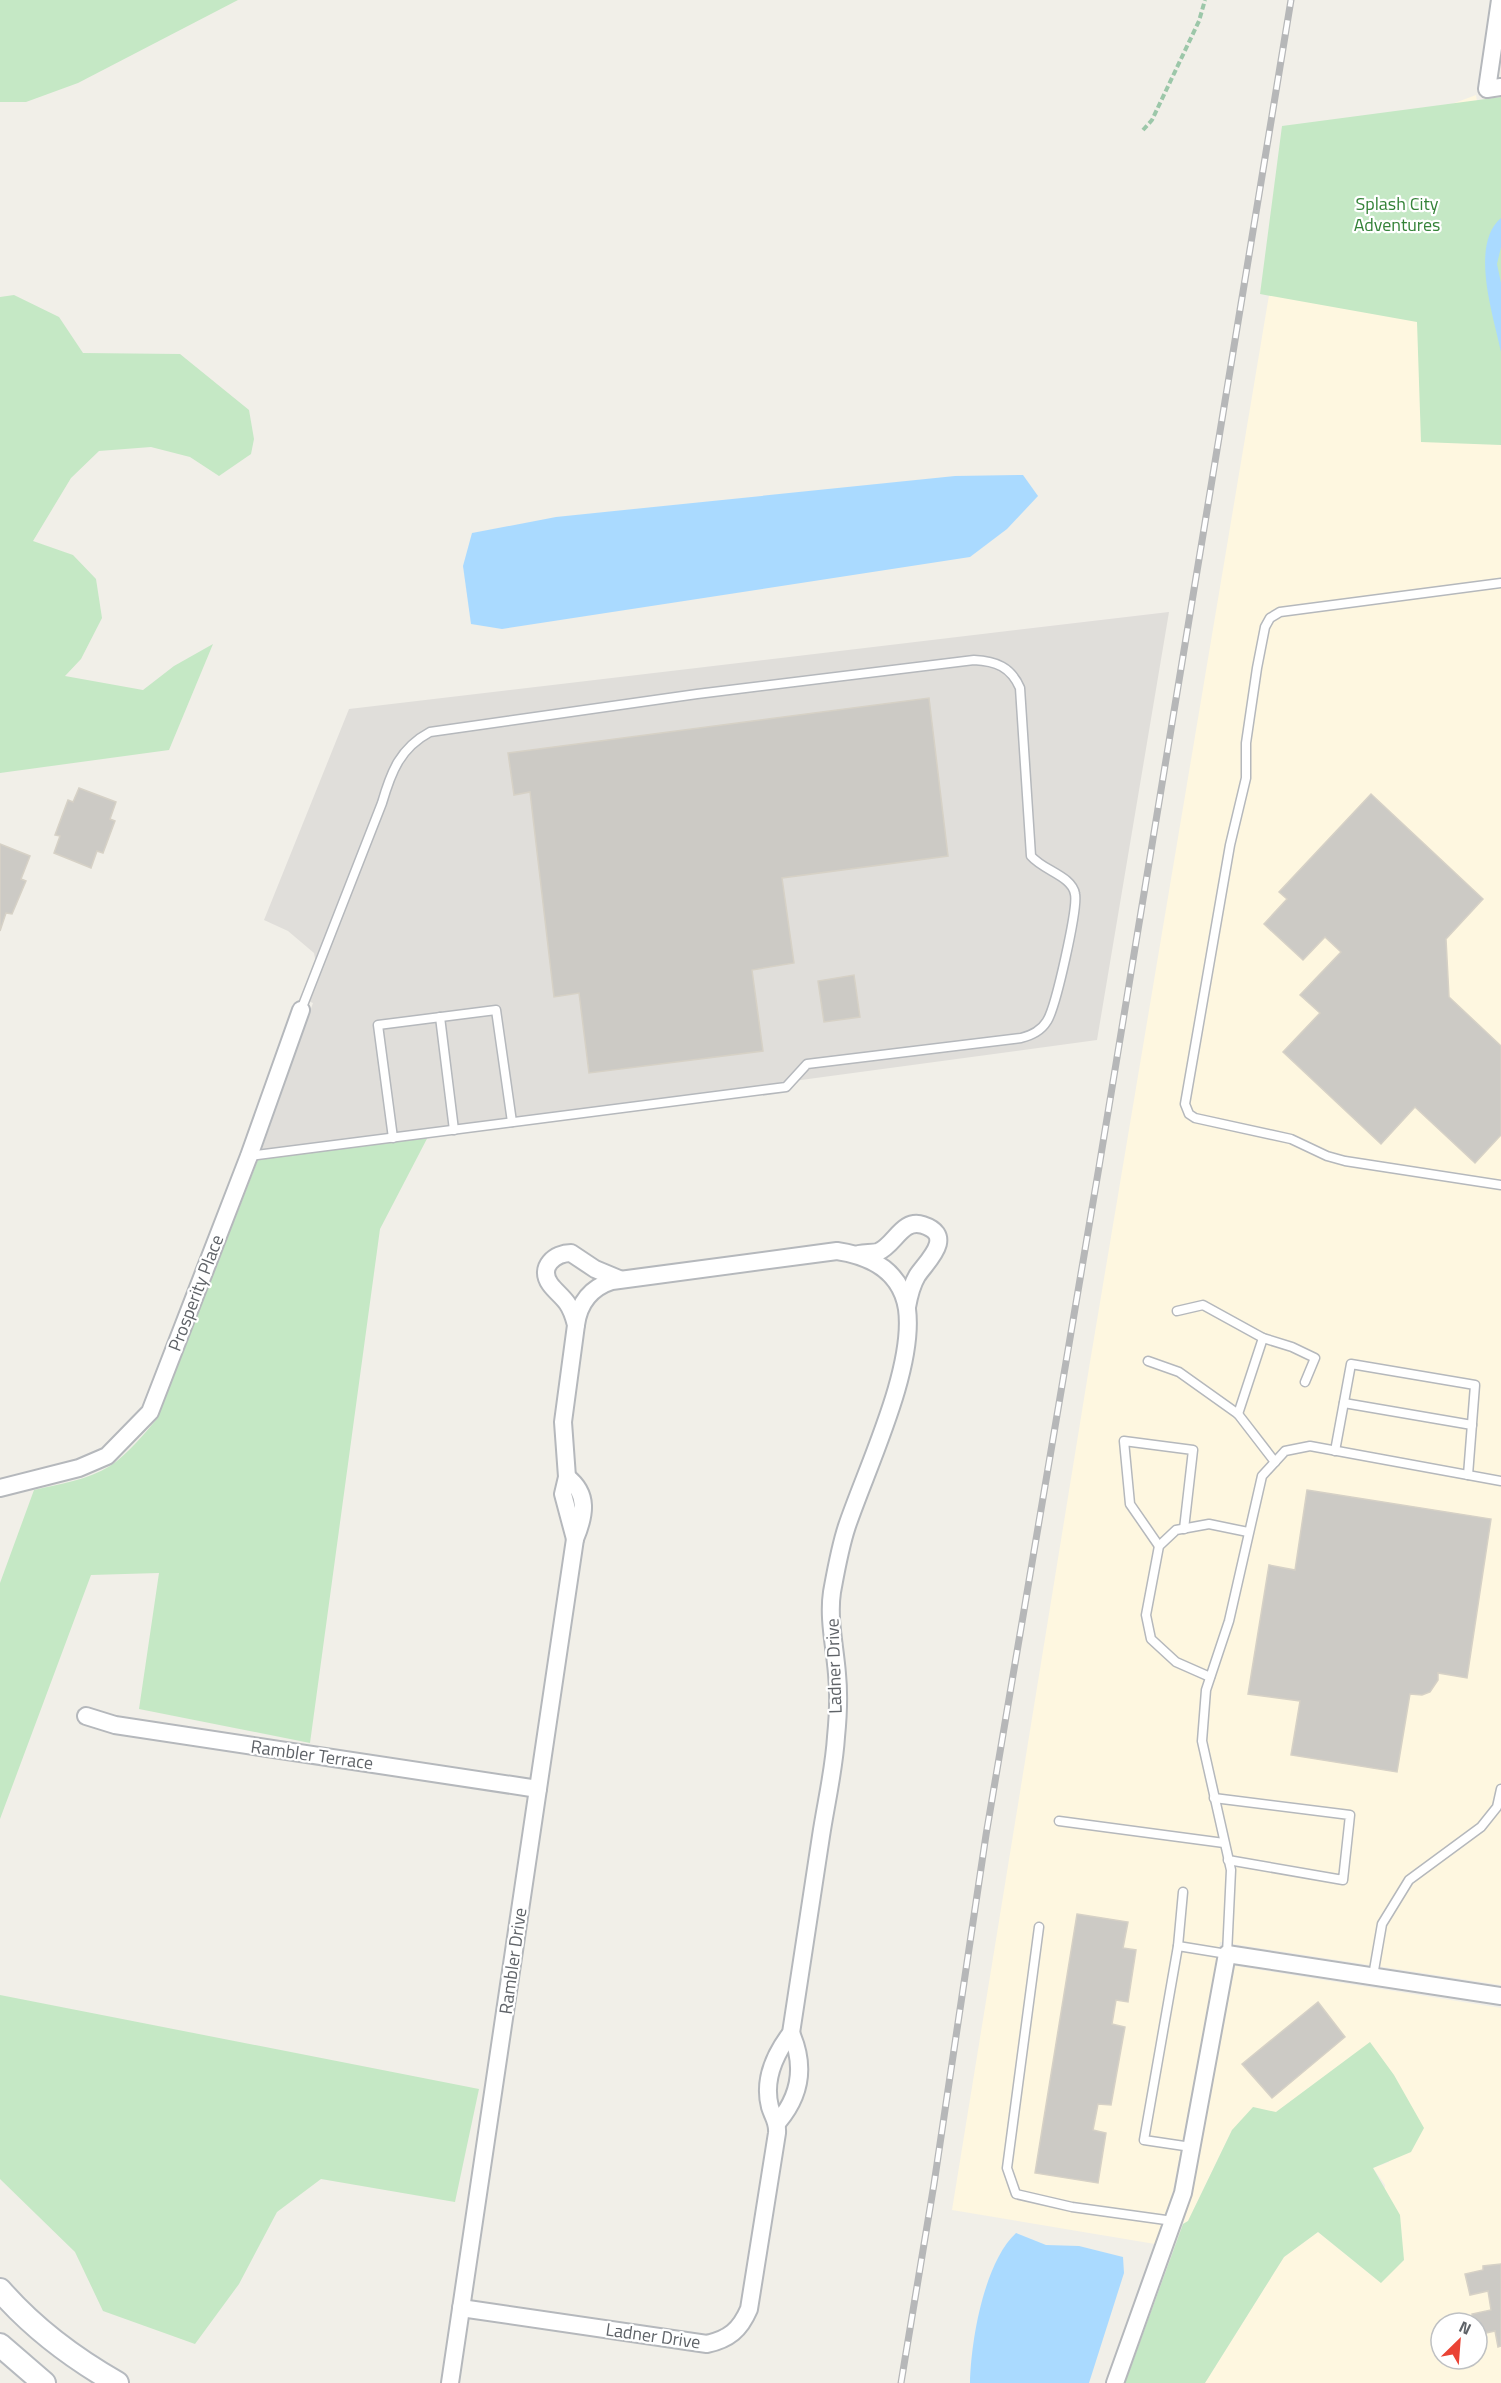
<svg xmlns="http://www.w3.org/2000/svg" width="1501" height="2383" font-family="'Titillium Web',sans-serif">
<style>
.commercial{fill:#fef7e0;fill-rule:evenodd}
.industrial{fill:#e0deda}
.green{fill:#c5e8c5}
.water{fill:#aadaff}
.building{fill:#cccac5;stroke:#d6d1c6;stroke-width:1.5}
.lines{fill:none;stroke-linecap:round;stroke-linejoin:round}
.lane-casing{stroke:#b5b8bc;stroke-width:11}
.street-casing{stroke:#b5b8bc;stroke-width:20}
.secondary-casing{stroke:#b6babf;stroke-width:26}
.path{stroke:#9cc7a9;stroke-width:4;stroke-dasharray:6 3;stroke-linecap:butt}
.lane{stroke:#fff;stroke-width:8}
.street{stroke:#fff;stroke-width:16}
.secondary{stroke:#fff;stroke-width:22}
.rail-casing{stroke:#b6b7b8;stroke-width:7}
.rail{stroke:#fff;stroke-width:4.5;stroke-dasharray:14;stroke-linecap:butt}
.labels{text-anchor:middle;stroke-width:4.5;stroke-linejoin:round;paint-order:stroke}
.park-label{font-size:18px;fill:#348238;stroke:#fff}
.street-label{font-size:18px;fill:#5f6368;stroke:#fff}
</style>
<rect width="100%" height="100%" fill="#f1efe8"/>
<g class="commercial">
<polygon points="1476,95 1477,101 1501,98 1501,1985 1220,1942 1173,2191 1155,2244 952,2210 1089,1368 1291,164"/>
<path d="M1235,1966L1501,2008V2383H1205L1284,2257L1318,2232L1381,2283L1385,2185L1373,2168L1389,2162L1370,2043L1276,2112L1232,2130L1188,2221L1183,2224L1192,2194ZM1441,2323H1477V2359H1441Z"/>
</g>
<polygon class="industrial" points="1169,612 1097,1040 351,1141 259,1157 313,1003 308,1001 318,974 314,953 288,931 264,920 349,709"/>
<g class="green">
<polygon points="0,0 238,0 78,83 26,102 0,102"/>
<polygon points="1501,97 1501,445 1421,442 1417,322 1260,294 1282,126"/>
<polygon points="14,295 59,317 83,353 180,354 249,410 254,439 251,454 219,476 190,457 151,447 99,451 71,478 33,541 73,555 96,579 102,618 81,659 65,676 143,690 174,666 213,644 169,750 0,773 0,297"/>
<path d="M431,1131L380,1229L310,1743L139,1709L159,1573L91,1575L0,1819V1583L34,1490C59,1484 88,1480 110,1466C128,1454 143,1435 157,1419L259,1157Z"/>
<polygon points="0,1995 479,2089 455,2202 321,2179 277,2212 239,2284 195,2344 103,2311 75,2252 0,2179"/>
<polygon points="1370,2042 1394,2075 1424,2128 1411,2152 1373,2168 1400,2215 1404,2260 1381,2283 1318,2232 1284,2257 1205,2383 1125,2383 1183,2224 1188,2221 1232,2130 1253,2107 1276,2112"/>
</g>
<g class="water">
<path d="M1501,218V247L1497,264L1501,283V352C1494,317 1469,245 1501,218Z"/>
<polygon points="1023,475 1038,496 1007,529 970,557 502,629 471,624 463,566 472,533 556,517 955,476"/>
<path d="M1016,2233L1046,2245L1079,2246L1123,2257L1124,2273L1089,2383H970C971,2340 984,2263 1016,2233Z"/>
</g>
<g class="building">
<polygon points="929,698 948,856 782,878 794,963 752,970 763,1051 589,1073 579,993 554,997 530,792 514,795 508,753"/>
<polygon points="79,788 116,802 110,819 115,821 103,853 97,851 91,868 54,853 60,836 55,835 68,800 73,802"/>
<polygon points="1371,794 1483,899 1446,939 1449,997 1501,1046 1501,1135 1475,1163 1415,1107 1381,1144 1283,1052 1320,1013 1300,995 1341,952 1325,937 1303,960 1264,924 1287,899 1279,892"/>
<polygon points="0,844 30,856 21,879 26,881 12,914 6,913 0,931"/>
<polygon points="854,975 860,1017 824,1022 818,981"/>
<polygon points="1307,1490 1491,1519 1467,1678 1438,1673 1438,1680 1430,1692 1422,1695 1410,1694 1397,1772 1291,1755 1300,1701 1248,1694 1269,1565 1295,1570"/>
<polygon points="1077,1914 1128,1922 1123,1948 1136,1950 1128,2002 1116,2000 1112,2024 1125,2027 1111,2105 1098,2104 1093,2130 1106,2133 1098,2183 1035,2173"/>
<polygon points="1318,2002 1345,2037 1272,2098 1242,2064"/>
<polygon points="1501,2264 1501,2346 1498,2347 1495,2331 1477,2335 1477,2323 1474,2323 1472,2314 1491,2310 1488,2291 1470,2295 1465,2274 1483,2270 1483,2266"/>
</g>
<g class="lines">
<defs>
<g id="lane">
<polyline points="1501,583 1280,612 1270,618 1265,627 1257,668 1246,743 1246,778 1230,845 1185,1104 1189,1114 1195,1118 1291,1139 1327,1156 1345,1161 1501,1185"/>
<polyline points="440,1017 454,1130"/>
<polyline points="393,1138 378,1025 496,1010 512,1122"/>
<path d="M249,1156L786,1087L807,1064L1021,1038C1032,1035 1041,1031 1047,1021C1056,1007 1078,908 1075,894C1072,876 1044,871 1031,856L1020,688C1011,667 996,661 974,660L697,694L430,732C400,748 391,772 382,803L301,1010"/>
<polyline points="1177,1311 1203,1305 1263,1338 1238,1414"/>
<polyline points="1263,1338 1292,1347 1315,1358 1305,1382"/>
<polyline points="1148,1361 1179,1372 1238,1414 1275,1462"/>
<polyline points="1344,1403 1472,1425"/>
<polyline points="1335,1451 1351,1364 1475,1385 1468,1475"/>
<polyline points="1159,1546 1130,1504 1124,1441 1193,1450 1184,1529"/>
<polyline points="1210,1677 1176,1662 1151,1639 1146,1615 1159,1546 1176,1530 1209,1524 1248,1532"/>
<polyline points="1214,1798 1350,1815 1343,1880 1228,1860"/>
<polyline points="1059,1821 1224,1843"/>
<polyline points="1039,1927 1007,2168 1016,2194 1072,2207 1173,2221"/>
<polyline points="1178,1946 1183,1892"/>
<polyline points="1373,1976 1382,1924 1409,1880 1481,1827 1497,1807 1501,1789"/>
<polyline points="1191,2147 1144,2140 1178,1946 1227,1954 1231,1870 1202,1741 1206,1690 1229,1621 1262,1476 1285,1451 1310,1446 1501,1481"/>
</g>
<g id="street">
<polyline points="1500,0 1487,89 1501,87"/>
<path d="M859,1254C865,1253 872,1253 878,1252C895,1245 902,1218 923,1225C957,1236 925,1263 917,1276C911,1286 909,1296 907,1307"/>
<polyline points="0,1488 79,1468 107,1456 150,1412 249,1156 301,1010"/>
<path d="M575,1539L563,1494L567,1477L563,1422L576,1325C574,1317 572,1310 567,1303C562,1296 555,1291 550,1284C538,1267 555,1253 571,1253L595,1269L619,1279"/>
<polyline points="86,1716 115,1725 538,1789"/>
<path d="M778,2122C801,2095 805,2065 791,2033"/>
<path d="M461,2308L707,2344C729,2339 740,2330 749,2309L777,2133C778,2122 773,2117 770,2107C763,2080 775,2054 791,2033C801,1967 811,1901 821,1836C826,1803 834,1770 836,1737C838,1717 839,1694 837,1674C835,1647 828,1619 832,1592C836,1570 840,1547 847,1526C867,1467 915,1369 907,1309C901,1271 871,1256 837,1251L612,1281C590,1288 579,1303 576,1325"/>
<path d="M450,2383L575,1539C585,1515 589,1494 567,1477"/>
<polyline points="1115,2383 1183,2193 1227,1954 1501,1996"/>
</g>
<g id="secondary">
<path d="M0,2290C34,2329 73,2358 117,2383"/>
<polyline points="0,2345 44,2383"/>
</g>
</defs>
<use href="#lane" class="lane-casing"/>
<use href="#street" class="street-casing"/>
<use href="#secondary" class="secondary-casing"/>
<polyline class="path" points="1143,130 1152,120 1199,21 1205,0"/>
<use href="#lane" class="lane"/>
<use href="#street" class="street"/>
<use href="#secondary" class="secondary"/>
<defs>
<polyline id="rail" points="901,2383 934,2184 986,1835 1099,1167 1291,0"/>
</defs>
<use href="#rail" class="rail-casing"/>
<use href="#rail" class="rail"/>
</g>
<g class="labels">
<g class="park-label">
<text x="1397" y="210">Splash City<tspan x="1397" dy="21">Adventures</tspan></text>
</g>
<g class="street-label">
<text transform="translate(196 1293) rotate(-69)" y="6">Prosperity Place</text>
<text transform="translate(834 1666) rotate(-92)" y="6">Ladner Drive</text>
<text transform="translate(312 1755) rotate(8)" y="6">Rambler Terrace</text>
<text transform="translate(513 1961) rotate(-82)" y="6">Rambler Drive</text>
<text transform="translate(653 2336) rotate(8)" y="6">Ladner Drive</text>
</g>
</g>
<g transform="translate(1459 2341) rotate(25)"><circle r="28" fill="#ffffff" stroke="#bfc1c3" stroke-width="1.5"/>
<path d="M0-4.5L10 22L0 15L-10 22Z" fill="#ea4335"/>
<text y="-9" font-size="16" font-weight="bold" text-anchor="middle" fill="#5f6368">N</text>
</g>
</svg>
